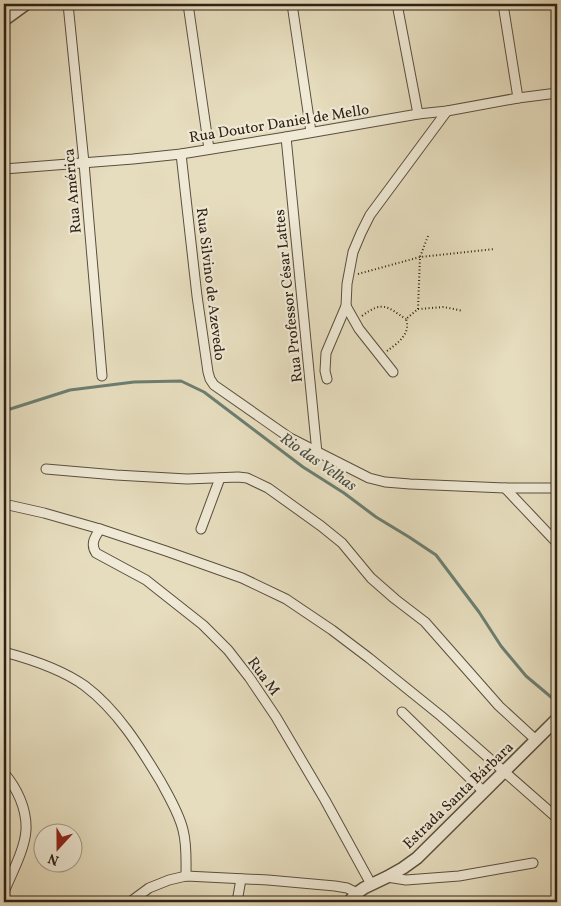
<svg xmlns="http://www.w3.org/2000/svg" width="561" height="906" font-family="Vollkorn,serif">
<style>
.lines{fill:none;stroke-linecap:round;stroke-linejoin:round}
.stream{stroke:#6c7e71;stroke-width:3}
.minor-casing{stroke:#5b4f3f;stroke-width:11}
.tertiary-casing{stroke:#5b4f3f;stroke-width:14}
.path{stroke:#2d2015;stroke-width:2;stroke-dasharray:1 2.5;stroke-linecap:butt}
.minor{stroke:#efe9d5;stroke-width:9}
.tertiary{stroke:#efe9d5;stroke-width:11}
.labels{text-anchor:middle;stroke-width:4.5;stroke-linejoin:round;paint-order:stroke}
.street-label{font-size:15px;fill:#2d2015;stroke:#efe9d5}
.water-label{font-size:16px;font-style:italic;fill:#4c4f43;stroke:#efe9d5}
</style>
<rect width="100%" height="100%" fill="#e6ddbe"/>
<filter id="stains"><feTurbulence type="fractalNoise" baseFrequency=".004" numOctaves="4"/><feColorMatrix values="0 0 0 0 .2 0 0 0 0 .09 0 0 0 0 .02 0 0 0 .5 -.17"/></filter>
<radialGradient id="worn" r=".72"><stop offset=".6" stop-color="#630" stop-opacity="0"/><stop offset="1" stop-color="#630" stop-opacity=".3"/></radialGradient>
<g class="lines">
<polyline class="stream" points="4,411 70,390 134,382 181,381 204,392 303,467 344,493 376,517 409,537 436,555 479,612 501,646 526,676 557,702"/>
<defs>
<g id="minor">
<polyline points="68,4 84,163 102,376"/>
<polyline points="188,4 209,149"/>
<polyline points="292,4 311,132"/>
<polyline points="397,4 418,114"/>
<polyline points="503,4 518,98"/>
<polyline points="286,137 317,453"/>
<polyline points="181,154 197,296 208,372 210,379 214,385 290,438 369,478 385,482 410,484 505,488 557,488"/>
<polyline points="4,169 133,159 181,154 286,137 418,114 447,111 518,98 557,93"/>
<polyline points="346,306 359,329 393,372"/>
<polyline points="327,379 325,371 326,353 346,306 347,284 353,252 361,233 370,215 447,111"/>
<polyline points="46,469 116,475 187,479 238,477 247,478 268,488 321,526 342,543 371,578 395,599 425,622 499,706 536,740"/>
<polyline points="505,488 557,543"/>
<polyline points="4,504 44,513 100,529 166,551 242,578 286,599 332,630 369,658 441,716 557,818"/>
<path d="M100,529C95,537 90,544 96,553L146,580L203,625L228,650L249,677L276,717L325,800L371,884"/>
<polyline points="201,529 220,478"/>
<path d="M4,652C30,659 63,670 85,686C117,710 140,747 161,782C169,797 179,813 183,830C187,845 186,860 186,876"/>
<polyline points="402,712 484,792"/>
<path d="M4,773C17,788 27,809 26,830C25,849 11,875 4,892"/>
<polyline points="387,877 406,880 459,876 533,863"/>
<polyline points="130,902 149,888 169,880 186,876 268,880 335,886 347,888 357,893"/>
<polyline points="237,902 241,879"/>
</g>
<g id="tertiary">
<polyline points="4,20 26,4"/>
<polyline points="349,902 357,893 364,888 387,877 403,868 417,858 557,719"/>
</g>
</defs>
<use href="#minor" class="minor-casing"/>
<use href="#tertiary" class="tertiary-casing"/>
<g class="path">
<polyline points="358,274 420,257 495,249"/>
<polyline points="418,309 420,257 428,236"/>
<path d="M362,316C383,300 387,307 406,319"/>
<path d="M387,351C398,343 411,334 406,319L418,309L444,307L463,311"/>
</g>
<use href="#minor" class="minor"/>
<use href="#tertiary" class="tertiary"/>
</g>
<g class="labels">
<g class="street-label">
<text transform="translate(279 123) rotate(-9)" y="5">Rua Doutor Daniel de Mello</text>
<text transform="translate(72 191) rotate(-95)" y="5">Rua América</text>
<text transform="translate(211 284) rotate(83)" y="5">Rua Silvino de Azevedo</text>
<text transform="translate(288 296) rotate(-96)" y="5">Rua Professor César Lattes</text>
<text transform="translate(264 676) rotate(54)" y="5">Rua M</text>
<text transform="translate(458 795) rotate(-44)" y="5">Estrada Santa Bárbara</text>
</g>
<g class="water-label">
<text transform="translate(319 461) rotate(35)" y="6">Rio das Velhas</text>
</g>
</g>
<rect width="561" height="906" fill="none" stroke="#e6ddbe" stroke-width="20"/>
<rect x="5" y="5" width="551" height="896" fill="none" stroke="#2d2015" stroke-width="2.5"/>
<rect x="10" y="10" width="541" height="886" fill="none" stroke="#2d2015"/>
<g transform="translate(58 848) rotate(201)"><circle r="24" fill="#efe9d5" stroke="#a19988"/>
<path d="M0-4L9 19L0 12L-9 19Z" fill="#8f2418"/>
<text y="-8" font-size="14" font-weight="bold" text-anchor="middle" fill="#2d2015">N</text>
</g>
<rect width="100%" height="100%" filter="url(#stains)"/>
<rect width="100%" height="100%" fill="url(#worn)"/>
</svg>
